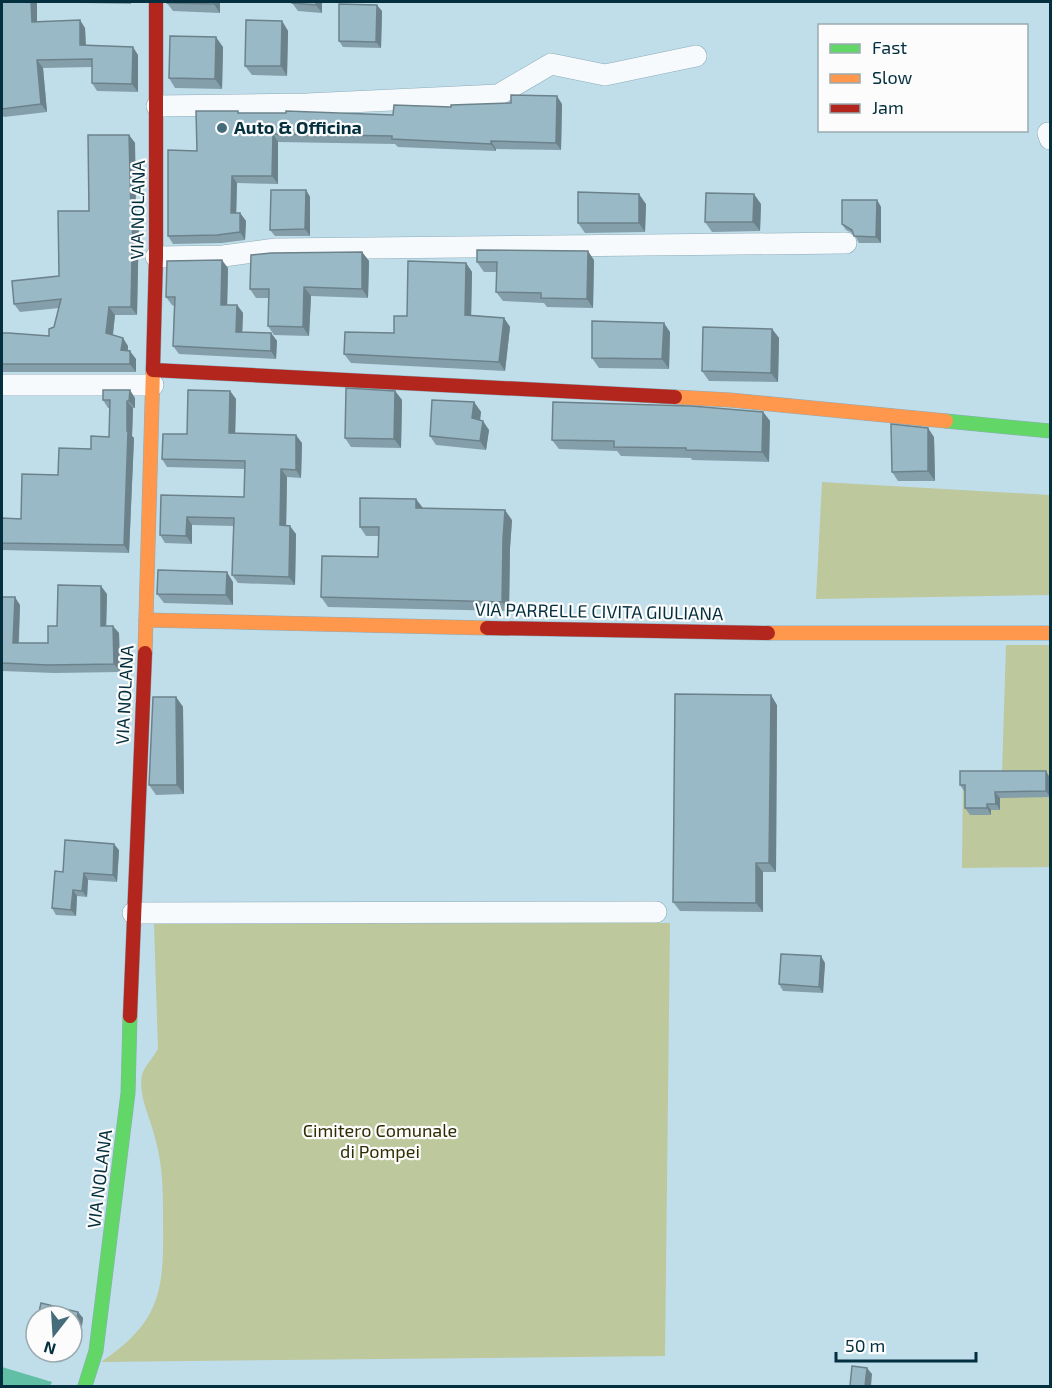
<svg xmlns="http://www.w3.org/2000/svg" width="1052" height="1388" font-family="'Exo 2',sans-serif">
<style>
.green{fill:#bdc89d}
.water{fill:#61bfa5}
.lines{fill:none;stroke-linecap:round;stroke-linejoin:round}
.street-casing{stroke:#8cacb9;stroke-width:22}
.fast-casing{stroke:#8cacb9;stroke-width:15}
.slow-casing{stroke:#8cacb9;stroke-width:15}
.jam-casing{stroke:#8cacb9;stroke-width:15}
.street{stroke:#f6fafc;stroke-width:21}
.fast{stroke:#63d668;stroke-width:14}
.slow{stroke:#ff974d;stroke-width:14}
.jam{stroke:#b3261e;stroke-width:14}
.wall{fill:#849faa}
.shaded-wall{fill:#6c828b}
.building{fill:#9ab9c6;stroke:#6c828b;stroke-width:1.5}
.poi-dot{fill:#456c7a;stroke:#fcfcfc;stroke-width:2}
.labels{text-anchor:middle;stroke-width:4.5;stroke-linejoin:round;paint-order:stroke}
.poi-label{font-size:18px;font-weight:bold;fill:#032f3e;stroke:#fcfcfc;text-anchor:start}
.street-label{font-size:18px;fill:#032f3e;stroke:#fcfcfc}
.park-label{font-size:18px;fill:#2e2c00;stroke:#fcfcfc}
</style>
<rect width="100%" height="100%" fill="#c0ddea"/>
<g class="green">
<polygon points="822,482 1050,495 1050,595 816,599"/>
<polygon points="1006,645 1050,645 1050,867 962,868 963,774 1002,773"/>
<path d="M670,923L665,1356L101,1362C162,1321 164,1289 163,1220C163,1192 163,1166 155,1138C151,1119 136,1092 143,1072C145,1067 154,1056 158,1049L154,924Z"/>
</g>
<polygon class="water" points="2,1367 52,1382 50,1386 2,1386"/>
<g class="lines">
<defs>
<g id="street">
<polyline points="157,106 307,104 498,95 551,64 605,75 696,56"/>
<polyline points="1048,133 1050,139"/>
<polyline points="156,257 223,256 276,249 846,243"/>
<polyline points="2,385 153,385"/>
<polyline points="133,913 656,912"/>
</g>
<g id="fast">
<polyline points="946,421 1050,431"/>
<polyline points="85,1386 96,1351 128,1093 130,1016"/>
</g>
<g id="slow">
<polyline points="675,397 730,400 946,421"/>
<polyline points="146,620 487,628"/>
<polyline points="768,633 1050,633"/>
<polyline points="145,653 153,368"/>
</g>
<g id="jam">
<polyline points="153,368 156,257 156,2"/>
<polyline points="153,370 675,397"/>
<polyline points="487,628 768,633"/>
<polyline points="130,1016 145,653"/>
</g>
</defs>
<use href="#street" class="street-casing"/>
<use href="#fast" class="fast-casing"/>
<use href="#slow" class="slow-casing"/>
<use href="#jam" class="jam-casing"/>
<use href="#street" class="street"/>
<use href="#fast" class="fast"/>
<use href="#slow" class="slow"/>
<use href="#jam" class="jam"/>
</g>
<g class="wall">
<polygon points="2,2 37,2 37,22 85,28 86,46 138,55 138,92 97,91 92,83 92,67 43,68 47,112 4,117 2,114"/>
<polygon points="83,2 131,2 131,4 84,3"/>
<polygon points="220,2 220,13 173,11 167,3"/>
<polygon points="322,2 322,13 298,11 292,3"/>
<polygon points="382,11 381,48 343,47 339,41"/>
<polygon points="282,21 288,31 287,76 252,75 245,66"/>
<polygon points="223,47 222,89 175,88 169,78"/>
<polygon points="562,104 561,150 496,149 496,151 398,147 395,144 278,142 278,184 237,183 236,213 240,213 246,221 245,240 222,243 173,244 168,236 197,151 238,111 239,113 393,115 451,107"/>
<polygon points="129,135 135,143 136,216 139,219 137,315 115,315 113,335 128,346 128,351 136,359 136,372 2,372 2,333 49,336 54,327 59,308 20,312 14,304 59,276 89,211"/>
<polygon points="306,190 310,197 310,236 275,236 270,230"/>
<polygon points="877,200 881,207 881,243 859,243 854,234 846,230 842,224"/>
<polygon points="646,204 645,232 585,233 578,223"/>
<polygon points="761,204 760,231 712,232 705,222"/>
<polygon points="362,252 369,261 368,298 311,296 309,336 274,335 268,326 269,298 256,298 250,289"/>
<polygon points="594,260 593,308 547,307 544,303 503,301 496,292 497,272 484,272 477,262"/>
<polygon points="466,263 472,272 471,315 504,318 510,327 505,371 351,363 344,354 394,333 407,316"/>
<polygon points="228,268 227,305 237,305 243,313 242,332 271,333 277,341 276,359 179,354 173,346 174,306 172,305 166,297"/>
<polygon points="772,329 779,338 778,382 709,381 702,371"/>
<polygon points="670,332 669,369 599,368 592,358"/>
<polygon points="230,391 236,399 235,433 302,443 301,478 287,477 286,525 296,534 295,585 238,583 232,575 234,526 192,525 192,544 165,543 160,535 161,495 244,497 245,469 167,467 162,459"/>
<polygon points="395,391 402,400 401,448 351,447 345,438"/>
<polygon points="135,398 135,408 133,408 132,436 134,438 129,553 2,550 2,518 21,519 58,475 91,449 109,437 109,408 108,408 103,400"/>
<polygon points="474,402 481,412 480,420 489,430 486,450 436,445 430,436"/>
<polygon points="763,412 770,421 769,462 692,460 691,458 621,456 617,451 559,449 552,440"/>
<polygon points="934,437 935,481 898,481 892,472"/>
<polygon points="423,508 512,520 510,548 509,611 328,607 321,597 378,557 379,536 366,536 360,527"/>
<polygon points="233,582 233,605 164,603 157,594"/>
<polygon points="107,594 106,626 119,633 120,672 54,673 2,671 2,597 20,605 19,643 48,643 57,626"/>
<polygon points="176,697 183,707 184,794 156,795 149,785"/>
<polygon points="777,705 776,872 763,872 763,912 680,911 673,902"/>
<polygon points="1046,771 1050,778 1050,797 1000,798 1000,810 991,810 991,815 970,815 965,808 965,791 964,791 960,785"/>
<polygon points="119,850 117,882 88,880 87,897 77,896 76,916 56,915 52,908 63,872"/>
<polygon points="825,963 823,993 783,991 779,984"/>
<polygon points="78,1312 83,1318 81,1333 72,1330 72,1316"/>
</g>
<g class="shaded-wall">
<polygon points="31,2 37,2 37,30 32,22"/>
<polygon points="214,2 220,2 220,13 214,4"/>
<polygon points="316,2 322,2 322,13 316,5"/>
<polygon points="377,5 382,11 381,48 376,42"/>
<polygon points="80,20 85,28 86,53 80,45"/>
<polygon points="282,21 288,31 287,76 281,66"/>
<polygon points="216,37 223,47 222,89 215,79"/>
<polygon points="133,47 138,55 138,92 132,84"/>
<polygon points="37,60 43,68 47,112 41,104"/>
<polygon points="557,96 562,104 561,150 556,143"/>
<polygon points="273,134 278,142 278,184 272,176"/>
<polygon points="129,135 135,143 136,216 139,219 137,315 131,307"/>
<polygon points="491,141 496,149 496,151 491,144"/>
<polygon points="232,176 237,183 236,221 231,213"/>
<polygon points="306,190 310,197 310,236 305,229"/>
<polygon points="639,194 646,204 645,232 639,223"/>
<polygon points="754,194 761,204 760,231 753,222"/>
<polygon points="877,200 881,207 881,243 876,237"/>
<polygon points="240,213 246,221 245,240 240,232"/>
<polygon points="588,251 594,260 593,308 587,299"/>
<polygon points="362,252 369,261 368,298 362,289"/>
<polygon points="222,260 228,268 227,313 221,305"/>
<polygon points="466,263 472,272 471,324 465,315"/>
<polygon points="304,287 311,296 309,336 303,327"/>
<polygon points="237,305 243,313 242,340 236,332"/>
<polygon points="109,307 115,315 112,341 106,333"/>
<polygon points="504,318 510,327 505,371 499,362"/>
<polygon points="664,323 670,332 669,369 662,359"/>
<polygon points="772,329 779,338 778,382 771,373"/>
<polygon points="271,333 277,341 276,359 271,351"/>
<polygon points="123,338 128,346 127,358 121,350"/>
<polygon points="130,351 136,359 136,372 130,364"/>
<polygon points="130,390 135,398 135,408 129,401"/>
<polygon points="230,391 236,399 235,441 229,433"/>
<polygon points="395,391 402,400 401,448 394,439"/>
<polygon points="127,401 133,408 132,436 134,438 129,553 124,545"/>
<polygon points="474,402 481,412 479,428 472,418"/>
<polygon points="763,412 770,421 769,462 762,452"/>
<polygon points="483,421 489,430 486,450 480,441"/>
<polygon points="928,428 934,437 935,481 928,471"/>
<polygon points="296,435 302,443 301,478 296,470"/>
<polygon points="281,469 287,477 286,533 280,525"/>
<polygon points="416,499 423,508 416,508"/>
<polygon points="505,510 512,520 510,548 509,611 502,602 503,539"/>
<polygon points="187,517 192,525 192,544 186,536"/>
<polygon points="290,526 296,534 295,585 289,577"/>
<polygon points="227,572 233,582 233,605 226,595"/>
<polygon points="101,586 107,594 106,633 101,626"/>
<polygon points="15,597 20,605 18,651 13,643"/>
<polygon points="113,626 119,633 120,672 114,664"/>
<polygon points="771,695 777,705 776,872 769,863"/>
<polygon points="176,697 183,707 184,794 177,785"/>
<polygon points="1046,771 1050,778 1050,797 1046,791"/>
<polygon points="995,792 1000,798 1000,810 996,804"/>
<polygon points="987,804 991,810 991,815 987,808"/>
<polygon points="114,844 119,850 117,882 113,875"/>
<polygon points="756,863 763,872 763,912 756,903"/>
<polygon points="84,873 88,880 87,897 82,891"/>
<polygon points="73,890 77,896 76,916 71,910"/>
<polygon points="821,956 825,963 823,993 819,987"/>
<polygon points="78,1312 83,1318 81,1333 76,1326"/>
<polygon points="867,1368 872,1374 871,1386 865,1386"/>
</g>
<g class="building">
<polygon points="2,2 31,2 32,22 80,20 80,45 133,47 132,84 92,83 92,59 37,60 41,104 2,109"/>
<polygon points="167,2 214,2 214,4 167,3"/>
<polygon points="292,2 316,2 316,5 292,3"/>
<polygon points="339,4 377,5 376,42 339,41"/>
<polygon points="246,20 282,21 281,66 245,66"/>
<polygon points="170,36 216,37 215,79 169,78"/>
<polygon points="511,95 557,96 556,143 491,141 491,144 392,139 392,136 273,134 272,176 232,176 231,213 240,213 240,232 217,235 168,236 168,150 197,151 196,111 238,111 238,113 286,113 286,111 393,115 394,105 451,107 451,105 511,103"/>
<polygon points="88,135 129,135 131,211 133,211 131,307 109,307 106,333 123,338 121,350 130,351 130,364 2,364 2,333 9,333 49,336 49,329 54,327 61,299 14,304 12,281 59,276 58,211 89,211"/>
<polygon points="271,190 306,190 305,229 270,230"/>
<polygon points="578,192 639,194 639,223 578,223"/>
<polygon points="706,193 754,194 753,222 705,222"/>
<polygon points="842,200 877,200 876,237 854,236 852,230 842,224"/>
<polygon points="477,250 588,251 587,299 541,298 541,293 496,292 497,262 477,262"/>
<polygon points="362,252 362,289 304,287 303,327 268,326 269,289 250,289 251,255 271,253"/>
<polygon points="222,260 221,305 237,305 236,332 271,333 271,351 173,346 175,297 166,297 167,261"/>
<polygon points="408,261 466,263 465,315 504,318 499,362 344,354 345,332 394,333 394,316 407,316"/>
<polygon points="592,321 664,323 662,359 592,358"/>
<polygon points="703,327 772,329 771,373 702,371"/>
<polygon points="346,388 395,391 394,439 345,438"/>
<polygon points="103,390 130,390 129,401 127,401 127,431 128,431 124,545 2,543 2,518 21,519 22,474 58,475 59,448 91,449 91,436 109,437 110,400 103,400"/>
<polygon points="188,390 230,391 229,433 296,435 296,470 281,469 280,525 290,526 289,577 232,575 234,518 187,517 186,536 160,535 161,495 244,497 245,461 162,459 163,434 187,434"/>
<polygon points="432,400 474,402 472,418 483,421 480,441 430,436"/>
<polygon points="553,402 691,406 763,412 762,452 686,450 686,448 614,447 614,441 552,440"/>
<polygon points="891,424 928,428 928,471 892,472"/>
<polygon points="360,498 416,499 416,508 505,510 503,539 502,602 321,597 322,556 378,557 379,527 360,527"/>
<polygon points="158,570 227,572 226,595 157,594"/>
<polygon points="58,585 101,586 101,626 113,626 114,664 48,665 2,663 2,597 15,597 13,643 48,643 48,626 57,626"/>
<polygon points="675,694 771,695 769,863 756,863 756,903 673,902"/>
<polygon points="153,697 176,697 177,785 149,785"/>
<polygon points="960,771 1046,771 1046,791 995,792 996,804 987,804 987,808 965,808 965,785 960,785"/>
<polygon points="65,840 114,844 113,875 84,873 82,891 73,890 71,910 52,908 55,871 63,872"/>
<polygon points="781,954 821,956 819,987 779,984"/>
<polygon points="41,1303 78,1312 76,1326 72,1325 72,1316 38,1316"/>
<polygon points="852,1366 867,1368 865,1386 850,1386"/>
</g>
<circle class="poi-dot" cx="222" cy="128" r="6"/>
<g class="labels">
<g class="poi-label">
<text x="234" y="134">Auto &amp; Officina</text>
</g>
<g class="street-label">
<text transform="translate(138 210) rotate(-89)" y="6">VIA NOLANA</text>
<text transform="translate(599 612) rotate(1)" y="6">VIA PARRELLE CIVITA GIULIANA</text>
<text transform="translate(125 695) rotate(-87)" y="6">VIA NOLANA</text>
<text transform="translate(100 1179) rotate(-83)" y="6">VIA NOLANA</text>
</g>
<g class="park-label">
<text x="380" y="1137">Cimitero Comunale<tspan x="380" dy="21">di Pompei</tspan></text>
</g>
</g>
<rect width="1052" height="1388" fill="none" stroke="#032f3e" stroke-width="6"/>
<rect x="818" y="24" width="210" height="108" fill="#fcfcfc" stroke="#98aab0" stroke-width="1.5"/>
<rect x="830" y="44" width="30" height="9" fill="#63d668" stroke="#98aab0" stroke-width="1.5"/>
<text x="872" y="54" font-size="18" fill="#032f3e">Fast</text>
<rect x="830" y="74" width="30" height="9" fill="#ff974d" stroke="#98aab0" stroke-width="1.5"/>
<text x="872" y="84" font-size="18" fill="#032f3e">Slow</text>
<rect x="830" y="104" width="30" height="9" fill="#b3261e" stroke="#98aab0" stroke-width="1.5"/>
<text x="872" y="114" font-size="18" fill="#032f3e">Jam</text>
<g transform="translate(54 1334) rotate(197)"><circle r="28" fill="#fcfcfc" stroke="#98aab0" stroke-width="1.5"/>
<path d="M0-4.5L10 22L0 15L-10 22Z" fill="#456c7a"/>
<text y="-9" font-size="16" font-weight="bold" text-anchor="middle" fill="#032f3e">N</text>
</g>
<path d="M836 1352v9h140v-9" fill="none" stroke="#032f3e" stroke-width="3"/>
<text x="845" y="1352" font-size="18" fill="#032f3e" stroke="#fcfcfc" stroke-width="4.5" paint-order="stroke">50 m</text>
</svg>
